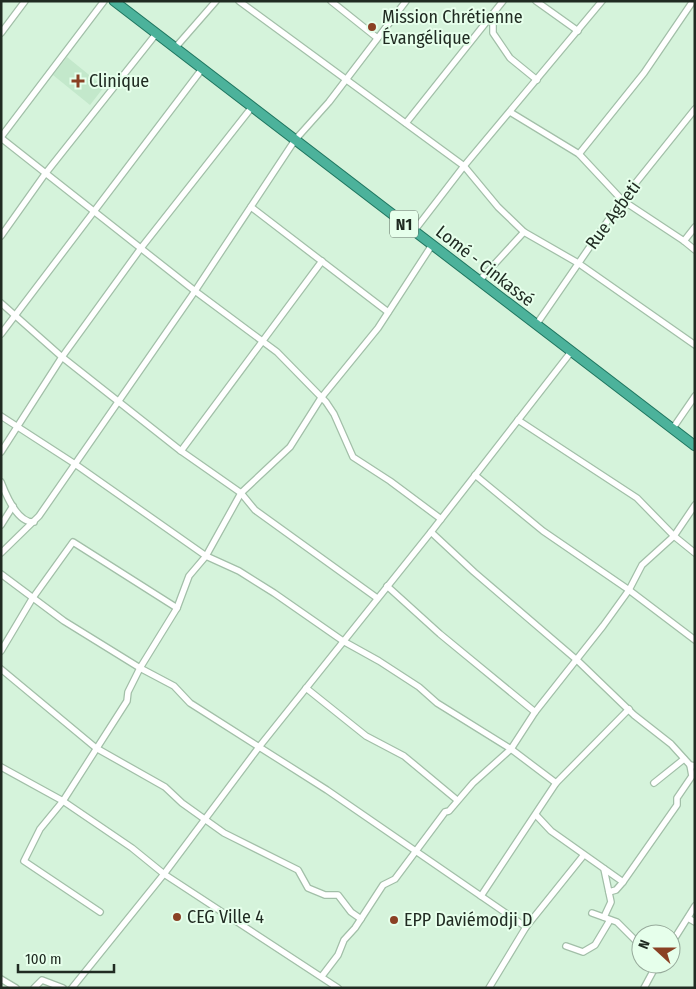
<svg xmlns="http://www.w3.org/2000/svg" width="696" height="989" font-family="'Fira Sans Condensed',sans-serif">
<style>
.built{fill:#c3e8cb}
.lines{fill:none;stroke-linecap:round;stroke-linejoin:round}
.minor-casing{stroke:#a2bfa8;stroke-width:8}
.trunk-casing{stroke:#207660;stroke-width:11}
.minor{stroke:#fff;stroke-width:5.5}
.trunk{stroke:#4cb29b;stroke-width:9}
.poi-dot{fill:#8a4124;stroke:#e6ffeb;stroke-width:2}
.labels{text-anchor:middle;stroke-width:4;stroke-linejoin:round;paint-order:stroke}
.shield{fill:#e6ffeb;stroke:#5b6b5e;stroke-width:1}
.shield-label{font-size:16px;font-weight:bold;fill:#202b22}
.poi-label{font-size:18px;fill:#202b22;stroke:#e6ffeb;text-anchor:start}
.street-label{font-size:18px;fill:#202b22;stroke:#e6ffeb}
</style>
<rect width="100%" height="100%" fill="#d5f3db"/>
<polygon class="built" points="67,57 104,87 90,105 53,75"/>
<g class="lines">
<defs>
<g id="minor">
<polyline points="239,1 464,166 498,207 524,232 578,263 695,345"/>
<polyline points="331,1 376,37"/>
<polyline points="536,1 578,31"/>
<polyline points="493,14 493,33 510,58 537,80"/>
<polyline points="1,33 25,1"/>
<polyline points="175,48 216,1"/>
<polyline points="510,112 579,154 622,200 684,241 695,250"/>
<polyline points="406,123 503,1"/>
<polyline points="1,137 104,1"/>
<polyline points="1,138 195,291 277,352 326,402 334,414 353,457 390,481 441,519"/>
<polyline points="579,154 644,73 693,1"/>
<polyline points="251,207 388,312"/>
<polyline points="414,231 464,166 602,1"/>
<polyline points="1,236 45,174 156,34"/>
<polyline points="684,241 695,227"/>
<polyline points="479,281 524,232"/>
<polyline points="1,303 62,357 141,248 252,107"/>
<polyline points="536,325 622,200 695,109"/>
<polyline points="1,334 202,69"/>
<polyline points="1,416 75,464 206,556 239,571 274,593 343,641 379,661 419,687 437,703 511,749 556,783"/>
<polyline points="518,420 637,498 674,536 695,553"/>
<polyline points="673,428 695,396"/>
<polyline points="181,451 322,261"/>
<polyline points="1,452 62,357 181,451 241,493 255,510 377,598"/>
<polyline points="475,475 543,531 629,590 695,640"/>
<path d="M1,482C6,495 17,523 34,522"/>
<polyline points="1,525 13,506"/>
<polyline points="431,532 474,572 578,661 634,715 671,744 690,765 695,766"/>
<polyline points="1,553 39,516 195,291 295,140 329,102 406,1"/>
<polyline points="1,574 64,621 140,668 174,686 190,703 327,790 526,927"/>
<polyline points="387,586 440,634 535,712"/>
<polyline points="1,651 32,599 73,542 177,608"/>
<polyline points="1,669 96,748 165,787 182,803 224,833 298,870 308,888 325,895 338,895 351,912 361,919"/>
<polyline points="306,688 366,736 404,756 457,800"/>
<polyline points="1,767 63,801 132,848 164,874 338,988"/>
<polyline points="654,783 684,759"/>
<polyline points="536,815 551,831 623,882"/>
<polyline points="604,869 611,902 604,917"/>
<polyline points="609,892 616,890 623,882 677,805 677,798 692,776 690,765"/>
<polyline points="481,896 556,783 629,709"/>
<polyline points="100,912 24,861 40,829 63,801 127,701 128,692 140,668 177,608 189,576 206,556 241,493 290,447 321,398 378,328 432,245"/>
<polyline points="592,913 617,922 641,946"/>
<polyline points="688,918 695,922"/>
<polyline points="671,944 695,906"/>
<polyline points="566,946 583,952 595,945 610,920"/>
<polyline points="322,976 338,955 344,940 355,928 383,885 395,879 445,812 449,811 473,783 511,749 535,712 603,626 629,590 642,565 674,536 695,505"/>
<polyline points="1,979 16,988"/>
<polyline points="34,988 42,980 63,988"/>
<polyline points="72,988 164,874 259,747 431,532 571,352"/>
<polyline points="489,988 526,927 583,856"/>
<polyline points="644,988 657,964"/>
</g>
<polyline id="trunk" points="114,1 695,446"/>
</defs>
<use href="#minor" class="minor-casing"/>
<use href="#trunk" class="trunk-casing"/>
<use href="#minor" class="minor"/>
<use href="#trunk" class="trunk"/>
</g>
<g class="poi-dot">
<circle cx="372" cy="27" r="5"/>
<path d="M75.5 73.5h5v5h5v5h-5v5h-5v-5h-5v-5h5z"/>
<circle cx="177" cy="917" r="5"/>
<circle cx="394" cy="920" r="5"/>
</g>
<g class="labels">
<rect class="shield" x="390" y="210.5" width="28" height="27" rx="4"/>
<g class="shield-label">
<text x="404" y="230">N1</text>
</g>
<g class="poi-label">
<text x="382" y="23">Mission Chrétienne<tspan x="382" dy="21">Évangélique</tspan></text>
<text x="89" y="87">Clinique</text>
<text x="187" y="923">CEG Ville 4</text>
<text x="404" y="926">EPP Daviémodji D</text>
</g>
<g class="street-label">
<text transform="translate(613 215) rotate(-54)" y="6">Rue Agbeti</text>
<text transform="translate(485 266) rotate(38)" y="6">Lomé - Cinkassé</text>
</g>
</g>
<rect width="696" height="989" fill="none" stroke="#202b22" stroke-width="5"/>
<g transform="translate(656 949) rotate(291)"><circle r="24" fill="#e6ffeb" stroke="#97aa9b"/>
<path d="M0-4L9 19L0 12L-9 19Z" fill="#8a4124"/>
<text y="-8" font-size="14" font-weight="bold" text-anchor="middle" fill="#202b22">N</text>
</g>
<path d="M18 964v8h96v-8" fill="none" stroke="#202b22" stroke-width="2.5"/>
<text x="25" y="964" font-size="15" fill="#202b22" stroke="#e6ffeb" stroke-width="4" paint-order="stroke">100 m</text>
</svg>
